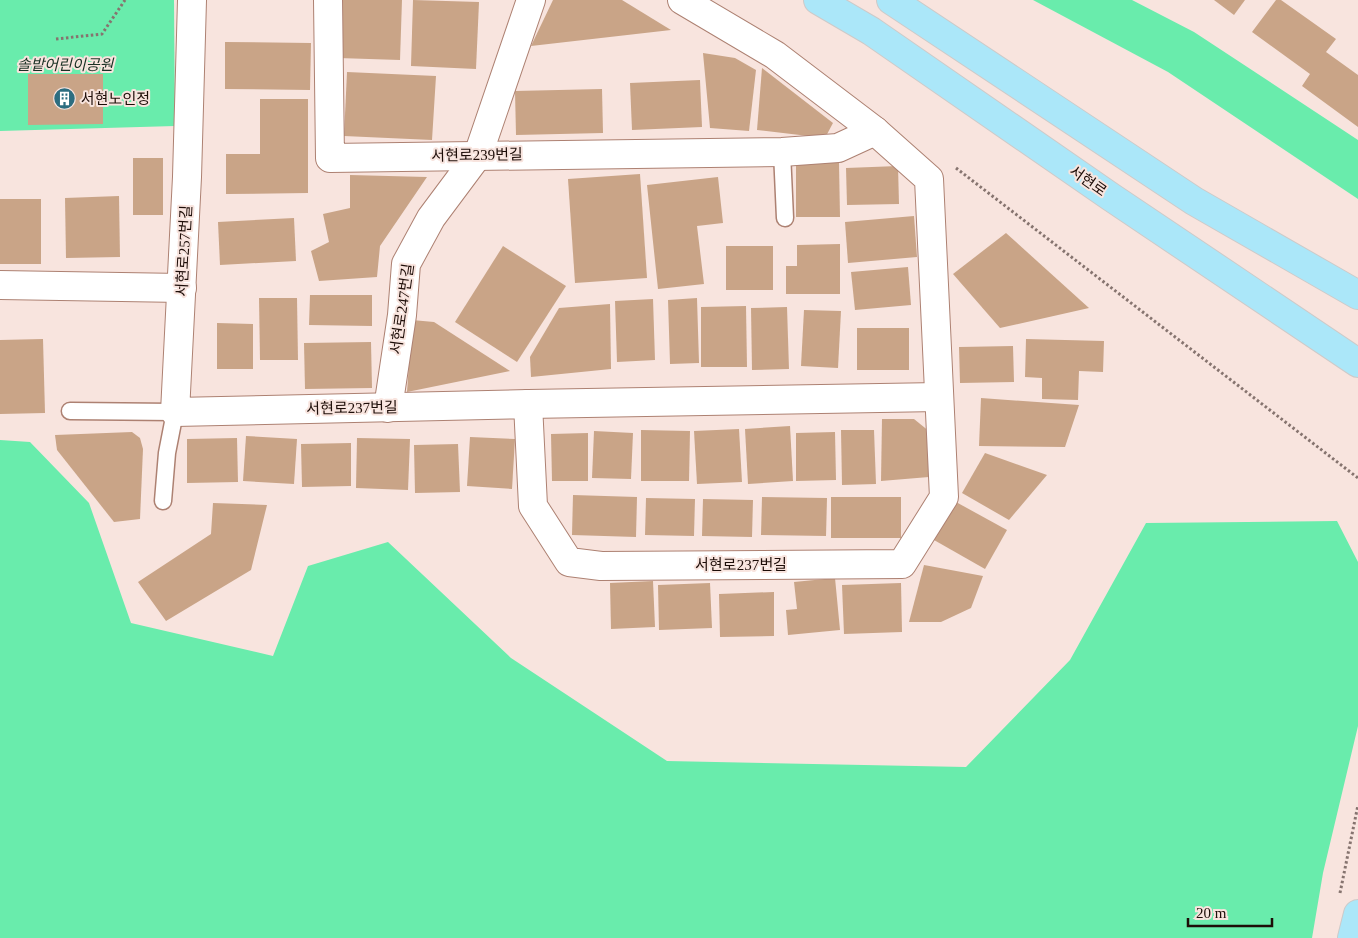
<svg xmlns="http://www.w3.org/2000/svg" width="1358" height="938" font-family="'Times New Roman','Noto Sans KR',serif">
<style>
.green{fill:#69ecac}
.building{fill:#c9a487}
.lines{fill:none;stroke-linecap:round;stroke-linejoin:round}
.service-casing{stroke:#ad8172;stroke-width:19}
.minor-casing{stroke:#ad8172;stroke-width:30}
.primary-casing{stroke:#cdcac9;stroke-width:30}
.path{stroke:#86746f;stroke-width:3;stroke-dasharray:2.5 2.5;stroke-linecap:butt}
.service{stroke:#fff;stroke-width:16}
.minor{stroke:#fff;stroke-width:28}
.primary{stroke:#abe7f9;stroke-width:28}
.labels{text-anchor:middle;stroke-width:4;stroke-linejoin:round;paint-order:stroke}
.park-label{font-size:15px;font-style:italic;fill:#193024;stroke:#f8e4de}
.poi-label{font-size:15px;fill:#1d0d08;stroke:#f8e4de;text-anchor:start}
.street-label{font-size:15px;fill:#1d0d08;stroke:#f8e4de}
</style>
<rect width="100%" height="100%" fill="#f8e4de"/>
<g class="green">
<polygon points="0,0 174,0 175,126 0,131"/>
<polygon points="1033,0 1132,0 1194,32 1358,140 1358,199 1168,72"/>
<polygon points="0,440 30,442 89,503 131,623 273,656 308,566 388,542 511,658 667,761 966,767 1070,660 1146,523 1337,521 1358,562 1358,726 1323,873 1312,938 0,938"/>
</g>
<g class="building">
<polygon points="339,0 402,0 400,60 338,58"/>
<polygon points="413,0 479,2 476,69 411,66"/>
<polygon points="553,0 622,0 671,30 531,46"/>
<polygon points="1214,0 1245,0 1234,15"/>
<polygon points="1276,0 1281,0 1336,39 1326,52 1358,75 1358,127 1302,86 1310,74 1252,32"/>
<polygon points="225,42 311,43 310,90 225,89"/>
<polygon points="703,53 735,58 756,70 749,131 710,128"/>
<polygon points="762,68 833,123 825,138 757,130"/>
<polygon points="347,72 436,76 432,140 344,136"/>
<polygon points="28,74 103,74 103,124 28,125"/>
<polygon points="700,80 702,127 632,130 630,83"/>
<polygon points="602,89 603,133 516,135 515,91"/>
<polygon points="260,99 308,99 308,193 226,194 226,154 260,154"/>
<rect x="133" y="158" width="30" height="57"/>
<polygon points="796,163 839,163 840,217 796,217"/>
<polygon points="898,166 899,204 847,205 846,168"/>
<polygon points="640,174 647,278 575,283 568,179"/>
<polygon points="350,175 427,177 380,246 377,277 319,281 311,251 329,242 323,214 350,208"/>
<polygon points="718,177 723,223 697,226 704,284 658,289 647,185"/>
<polygon points="119,196 120,257 66,258 65,198"/>
<rect x="0" y="199" width="41" height="65"/>
<polygon points="914,216 917,257 848,263 845,222"/>
<polygon points="294,218 296,261 220,265 218,222"/>
<polygon points="1006,233 1089,308 1000,328 953,274"/>
<polygon points="840,244 840,294 786,294 786,266 797,266 797,245"/>
<polygon points="503,246 566,286 517,362 455,322"/>
<rect x="726" y="246" width="47" height="44"/>
<polygon points="908,267 911,305 855,310 851,272"/>
<polygon points="310,295 372,295 372,326 309,325"/>
<polygon points="259,298 297,298 298,360 260,360"/>
<polygon points="697,298 699,363 670,364 668,300"/>
<polygon points="653,299 655,360 617,362 615,301"/>
<polygon points="610,304 611,369 531,377 530,357 559,308"/>
<polygon points="746,306 747,367 701,367 701,307"/>
<polygon points="787,307 789,369 752,370 751,308"/>
<polygon points="804,310 841,311 838,368 801,366"/>
<polygon points="412,320 434,322 510,371 407,392"/>
<polygon points="217,323 253,324 253,369 217,369"/>
<rect x="857" y="328" width="52" height="42"/>
<polygon points="43,339 45,413 0,414 0,340"/>
<polygon points="1026,339 1104,341 1103,372 1079,371 1078,400 1042,399 1042,378 1025,377"/>
<polygon points="371,342 372,388 305,389 304,343"/>
<polygon points="1013,346 1014,382 960,383 959,347"/>
<polygon points="981,398 1079,405 1065,447 979,446"/>
<polygon points="882,419 914,419 930,432 929,477 881,481"/>
<polygon points="790,426 793,481 748,484 745,429"/>
<polygon points="739,429 742,482 697,484 694,431"/>
<polygon points="641,430 690,431 689,481 641,481"/>
<polygon points="841,430 874,430 876,484 842,485"/>
<polygon points="594,431 633,433 631,479 592,478"/>
<polygon points="132,432 140,438 143,449 140,519 114,522 57,450 55,435"/>
<polygon points="835,432 836,480 796,481 796,433"/>
<polygon points="588,433 588,481 552,481 551,434"/>
<polygon points="246,436 297,439 294,484 243,481"/>
<polygon points="470,437 515,439 512,489 467,486"/>
<polygon points="237,438 238,482 187,483 187,439"/>
<polygon points="357,438 410,439 408,490 356,488"/>
<polygon points="351,443 351,486 302,487 301,444"/>
<polygon points="458,444 460,492 415,493 414,445"/>
<polygon points="985,453 1047,475 1009,520 962,493"/>
<polygon points="573,495 637,497 636,537 572,535"/>
<polygon points="762,497 827,498 826,536 761,535"/>
<rect x="831" y="497" width="70" height="41"/>
<polygon points="646,498 695,499 694,536 645,535"/>
<polygon points="703,499 753,500 752,537 702,536"/>
<polygon points="956,502 1007,530 985,569 934,540"/>
<polygon points="213,503 267,505 251,570 166,621 138,582 211,534"/>
<polygon points="924,565 983,576 971,608 941,622 909,622"/>
<polygon points="835,578 840,630 788,635 786,610 797,609 794,582"/>
<polygon points="653,581 655,627 611,629 610,583"/>
<polygon points="710,583 712,628 659,630 658,585"/>
<polygon points="901,583 902,632 844,634 842,585"/>
<polygon points="774,592 774,636 720,637 719,594"/>
</g>
<g class="lines">
<defs>
<g id="service">
<polyline points="782,152 785,218"/>
<polyline points="70,411 175,412 167,453 163,501"/>
</g>
<g id="minor">
<polyline points="192,0 187,177 175,412 528,404 533,506 569,562 601,566 902,564 944,497 929,179 875,131 775,55 682,0"/>
<polyline points="328,0 330,158 782,152 838,148 875,131"/>
<polyline points="0,285 182,288"/>
<polyline points="528,404 939,397"/>
<polyline points="388,408 402,315 406,264 431,218 478,155 531,0"/>
</g>
<g id="primary">
<polyline points="818,0 871,31 1111,197 1358,363"/>
<polyline points="891,0 1194,201 1358,295"/>
<polyline points="1352,938 1358,914"/>
</g>
</defs>
<use href="#service" class="service-casing"/>
<use href="#minor" class="minor-casing"/>
<use href="#primary" class="primary-casing"/>
<g class="path">
<polyline points="56,39 102,34 125,0"/>
<polyline points="956,168 1358,478"/>
<polyline points="1340,893 1358,805"/>
</g>
<use href="#service" class="service"/>
<use href="#minor" class="minor"/>
<use href="#primary" class="primary"/>
</g>
<defs>
<symbol id="building-disc" viewBox="-11 -11 22 22"><circle r="9.5" fill="#2c6d80" stroke="#f8e4de"/><path d="M-4-6H4V6H1V3H-1V6H-4ZM-2.5-4.3h1.7v1.8h-1.7ZM.8-4.3h1.7v1.8H.8ZM-2.5-1h1.7V.8h-1.7ZM.8-1h1.7V.8H.8Z" fill="#fff"/></symbol>
</defs>
<g fill-rule="evenodd">
<use href="#building-disc" x="52" y="86" width="25" height="25"/>
</g>
<g class="labels">
<g class="park-label">
<text x="65" y="70">솔밭어린이공원</text>
</g>
<g class="poi-label">
<text x="81" y="104">서현노인정</text>
</g>
<g class="street-label">
<text transform="translate(477 155) rotate(-1)" y="5">서현로239번길</text>
<text transform="translate(1088 181) rotate(35)" y="5">서현로</text>
<text transform="translate(184 251) rotate(-87)" y="5">서현로257번길</text>
<text transform="translate(402 309) rotate(-82)" y="5">서현로247번길</text>
<text transform="translate(352 408) rotate(-1)" y="5">서현로237번길</text>
<text x="741" y="570">서현로237번길</text>
</g>
</g>
<path d="M1188 918v8h84v-8" fill="none" stroke="#1d0d08" stroke-width="2.5"/>
<text x="1196" y="918" font-size="15" fill="#1d0d08" stroke="#f8e4de" stroke-width="4" paint-order="stroke">20 m</text>
</svg>
